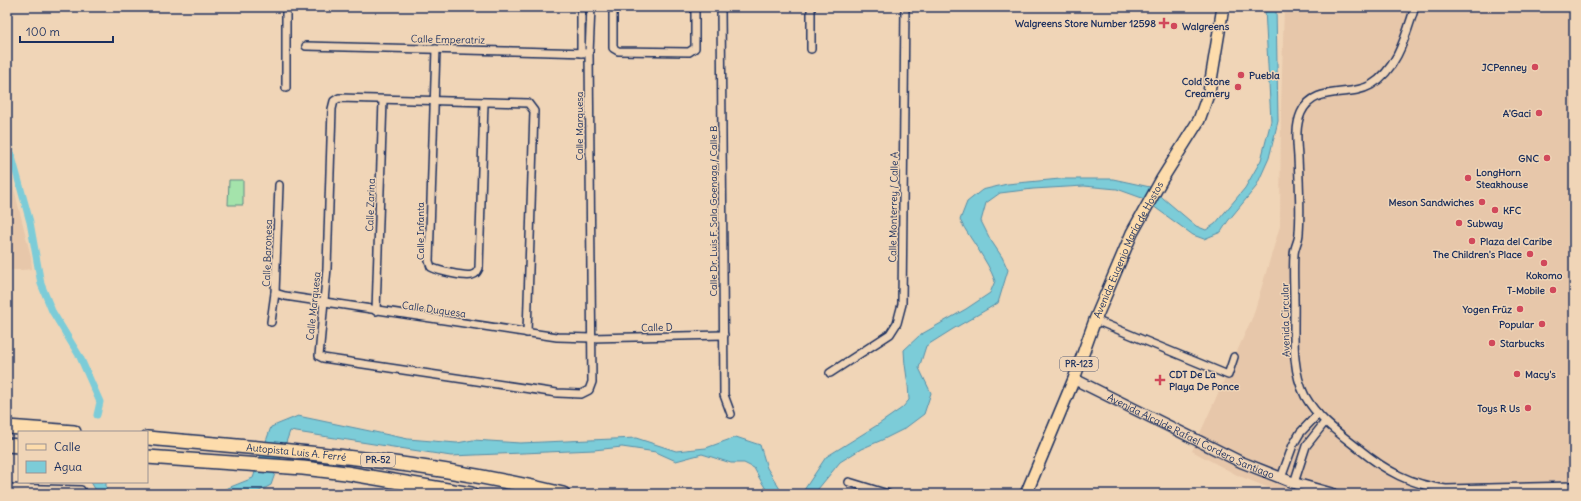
<svg xmlns="http://www.w3.org/2000/svg" width="1581" height="501" font-family="Delius,sans-serif">
<style>
.built{fill:#e7c7aa}
.green{fill:#a4e3ab;stroke:#608984}
.water{fill:#7cccd8;stroke:#558da7}
.lines{fill:none;stroke-linecap:round;stroke-linejoin:round}
.canal{stroke:#7cccd8;stroke-width:7}
.street-casing{stroke:#1b2f5e;stroke-width:10}
.secondary-casing{stroke:#1b2f5e;stroke-width:13}
.primary-casing{stroke:#1b2f5e;stroke-width:14}
.highway-casing{stroke:#1b2f5e;stroke-width:16}
.street{stroke:#f0d5b7;stroke-width:7}
.secondary{stroke:#f0d5b7;stroke-width:10}
.primary{stroke:#fddcac;stroke-width:11}
.highway{stroke:#fddcac;stroke-width:13}
.poi-dot{fill:#d1495b;stroke:#f0d5b7;stroke-width:1.5}
.labels{text-anchor:middle;stroke-width:3;stroke-linejoin:round;paint-order:stroke}
.shield{fill:#f0d5b7;stroke:#5b6179;stroke-width:1}
.shield-label{font-size:9px;font-weight:bold;fill:#1b2f5e}
.poi-label{font-size:10px;font-weight:bold;fill:#1b2f5e;stroke:#f0d5b7;text-anchor:end}
.street-label{font-size:10px;fill:#1b2f5e;stroke:#f0d5b7}
</style>
<rect width="100%" height="100%" fill="#f0d5b7"/>
<filter id="ink" filterUnits="userSpaceOnUse"><feTurbulence type="fractalNoise" baseFrequency=".025" numOctaves="2"/><feDisplacementMap in="SourceGraphic" scale="8" xChannelSelector="R" yChannelSelector="G"/><feConvolveMatrix kernelMatrix="1 2 1 2 8 2 1 2 1" color-interpolation-filters="sRGB"/></filter>
<g filter="url(#ink)">
<g class="built">
<polygon points="1284,7 1574,7 1574,494 1284,494 1237,475 1192,451 1253,316 1280,226 1281,108"/>
<polygon points="7,161 31,257 32,269 22,270 7,270"/>
</g>
<polygon class="green" points="229,180 243,180 243,205 228,205"/>
<g class="water">
<path d="M1264,7H1276L1278,121L1269,158L1256,187L1228,221L1221,232L1204,239L1193,235L1142,198L1117,189L1084,186L1033,189L1000,193L986,203L981,221L990,239L1002,257L1008,270L998,303L953,329L926,346L919,368L931,393L924,414L904,429L882,440L861,449L840,462L814,494H799L802,493L826,457L879,424L902,408L909,400C909,383 904,367 904,350L920,335L966,309L990,293L995,281C987,259 971,241 960,220L967,202L982,190L1007,184L1060,179H1113L1150,187L1196,226L1206,230L1215,224L1245,188L1261,160L1271,121L1265,9Z"/>
<polygon points="298,416 408,439 457,443 473,440 520,443 636,438 676,451 706,448 736,437 760,445 767,468 783,494 769,494 761,481 754,468 744,463 731,463 702,454 676,461 656,452 622,447 594,450 451,456 290,431 271,485 254,494 213,494 253,478 271,427"/>
<polygon points="91,482 106,482 106,494 98,494"/>
</g>
<g class="lines">
<polyline class="canal" points="7,139 30,222 41,284 52,311 80,357 100,402 97,415"/>
<defs>
<g id="street">
<polyline points="286,7 286,88"/>
<polyline points="613,7 613,48 618,51 689,52 695,48 695,7"/>
<polyline points="721,7 724,395 731,414"/>
<path d="M1415,7C1406,34 1398,69 1371,85C1348,98 1314,84 1301,113C1295,127 1297,143 1298,157C1299,182 1301,208 1299,233C1299,241 1294,247 1294,255C1293,269 1294,284 1294,299C1295,330 1290,367 1305,396C1318,419 1339,433 1359,449C1386,471 1411,485 1446,489L1574,486"/>
<polyline points="306,46 589,53"/>
<path d="M436,49L429,261L431,267C438,271 465,277 472,275C476,274 477,272 479,268L484,103"/>
<polyline points="811,49 811,7"/>
<polyline points="581,53 581,7"/>
<polyline points="275,293 285,296 557,337 591,338 724,335"/>
<polyline points="376,311 383,100"/>
<polyline points="1095,320 1228,375 1234,357"/>
<polyline points="271,322 275,293 279,185"/>
<polyline points="527,333 534,111 528,103 339,98 334,101 332,109 327,268 319,356 323,358 557,393 581,394 589,390 592,382 589,53 591,7"/>
<polyline points="830,373 890,334 897,323 902,304 905,7"/>
<polyline points="1281,478 1293,445 1300,433 1318,414"/>
<polyline points="849,482 888,494"/>
<polyline points="1294,483 1306,446 1325,422"/>
<polyline points="7,488 81,490 83,494"/>
</g>
<g id="secondary">
<path id="s1" d="M1074,379L1241,462L1294,483L1333,494"/>
</g>
<g id="primary">
<path id="s2" d="M1026,494L1074,379L1095,320L1132,233L1162,179L1199,120L1209,92L1223,7"/>
</g>
<g id="highway">
<polyline points="7,427 74,432"/>
<path id="s3" d="M147,438C286,450 426,461 563,494"/>
<polyline points="7,445 19,446"/>
<polyline points="147,457 303,468 346,473 471,494"/>
</g>
</defs>
<use href="#street" class="street-casing"/>
<use href="#secondary" class="secondary-casing"/>
<use href="#primary" class="primary-casing"/>
<use href="#highway" class="highway-casing"/>
<use href="#street" class="street"/>
<use href="#secondary" class="secondary"/>
<use href="#primary" class="primary"/>
<use href="#highway" class="highway"/>
</g>
</g>
<g class="poi-dot">
<path d="M1162 17h4v4h4v4h-4v4h-4v-4h-4v-4h4z"/>
<circle cx="1174" cy="26" r="4"/>
<circle cx="1535" cy="67" r="4"/>
<circle cx="1241" cy="75" r="4"/>
<circle cx="1238" cy="87" r="4"/>
<circle cx="1539" cy="113" r="4"/>
<circle cx="1547" cy="158" r="4"/>
<circle cx="1468" cy="178" r="4"/>
<circle cx="1482" cy="202" r="4"/>
<circle cx="1495" cy="210" r="4"/>
<circle cx="1459" cy="223" r="4"/>
<circle cx="1472" cy="241" r="4"/>
<circle cx="1530" cy="254" r="4"/>
<circle cx="1544" cy="263" r="4"/>
<circle cx="1553" cy="290" r="4"/>
<circle cx="1520" cy="309" r="4"/>
<circle cx="1542" cy="324" r="4"/>
<circle cx="1492" cy="343" r="4"/>
<circle cx="1517" cy="374" r="4"/>
<path d="M1158 374h4v4h4v4h-4v4h-4v-4h-4v-4h4z"/>
<circle cx="1528" cy="408" r="4"/>
</g>
<g class="labels">
<g class="shield">
<rect x="1060" y="357" width="38" height="14" rx="3"/>
<rect x="361" y="453" width="34" height="14" rx="3"/>
</g>
<g class="shield-label">
<text x="1079" y="367">PR-123</text>
<text x="378" y="463">PR-52</text>
</g>
<g class="poi-label">
<text x="1156" y="27">Walgreens Store Number 12598</text>
<text x="1182" y="30" text-anchor="start">Walgreens</text>
<text x="1527" y="71">JCPenney</text>
<text x="1249" y="79" text-anchor="start">Puebla</text>
<text x="1230" y="85">Cold Stone<tspan x="1230" dy="12">Creamery</tspan></text>
<text x="1531" y="117">A'Gaci</text>
<text x="1539" y="162">GNC</text>
<text x="1476" y="176" text-anchor="start">LongHorn<tspan x="1476" dy="12">Steakhouse</tspan></text>
<text x="1474" y="206">Meson Sandwiches</text>
<text x="1503" y="214" text-anchor="start">KFC</text>
<text x="1467" y="227" text-anchor="start">Subway</text>
<text x="1480" y="245" text-anchor="start">Plaza del Caribe</text>
<text x="1522" y="258">The Children's Place</text>
<text x="1544" y="279" text-anchor="middle">Kokomo</text>
<text x="1545" y="294">T-Mobile</text>
<text x="1512" y="313">Yogen Früz</text>
<text x="1534" y="328">Popular</text>
<text x="1500" y="347" text-anchor="start">Starbucks</text>
<text x="1169" y="378" text-anchor="start">CDT De La<tspan x="1169" dy="12">Playa De Ponce</tspan></text>
<text x="1525" y="378" text-anchor="start">Macy's</text>
<text x="1520" y="412">Toys R Us</text>
</g>
<g class="street-label">
<text transform="translate(448 39) rotate(1)" y="4">Calle Emperatriz</text>
<text transform="translate(579 126) rotate(-90)" y="4">Calle Marquesa</text>
<text transform="translate(370 205) rotate(-88)" y="4">Calle Zarina</text>
<text transform="translate(893 207) rotate(-89)" y="4">Calle Monterrey / Calle A</text>
<text transform="translate(713 211) rotate(-90)" y="4">Calle Dr. Luis F. Sala Goenaga / Calle B</text>
<text transform="translate(420 231) rotate(-90)" y="4">Calle Infanta</text>
<text dy="4" stroke="none"><textPath href="#s2" startOffset="265">Avenida Eugenio María de Hostos</textPath></text>
<text transform="translate(267 253) rotate(-88)" y="4">Calle Baronesa</text>
<text transform="translate(313 306) rotate(-84)" y="4">Calle Marquesa</text>
<text transform="translate(434 309) rotate(8)" y="4">Calle Duquesa</text>
<text transform="translate(1285 320) rotate(-91)" y="4">Avenida Circular</text>
<text transform="translate(657 327) rotate(-2)" y="4">Calle D</text>
<text dy="4" stroke="none"><textPath href="#s1" startOffset="130">Avenida Alcalde Rafael Cordero Santiago</textPath></text>
<text dy="4" stroke="none"><textPath href="#s3" startOffset="150">Autopista Luis A. Ferré</textPath></text>
</g>
</g>
<rect width="1581" height="501" fill="none" stroke="#f0d5b7" stroke-width="24"/>
<rect x="12" y="12" width="1557" height="477" fill="none" stroke="#1b2f5e" stroke-width="1.5" filter="url(#ink)"/>
<rect x="18" y="431" width="130" height="52" fill="#f0d5b7" stroke="#9b9393"/>
<rect x="26" y="444" width="20" height="6" fill="#fddcac" stroke="#9b9393"/>
<text x="54" y="451" font-size="12" fill="#1b2f5e">Calle</text>
<rect x="26" y="461" width="20" height="12" fill="#7cccd8" stroke="#9b9393"/>
<text x="54" y="471" font-size="12" fill="#1b2f5e">Agua</text>
<path d="M20 36v6h93v-6" fill="none" stroke="#1b2f5e" stroke-width="2"/>
<text x="26" y="36" font-size="12" fill="#1b2f5e" stroke="#f0d5b7" stroke-width="3" paint-order="stroke">100 m</text>
</svg>
